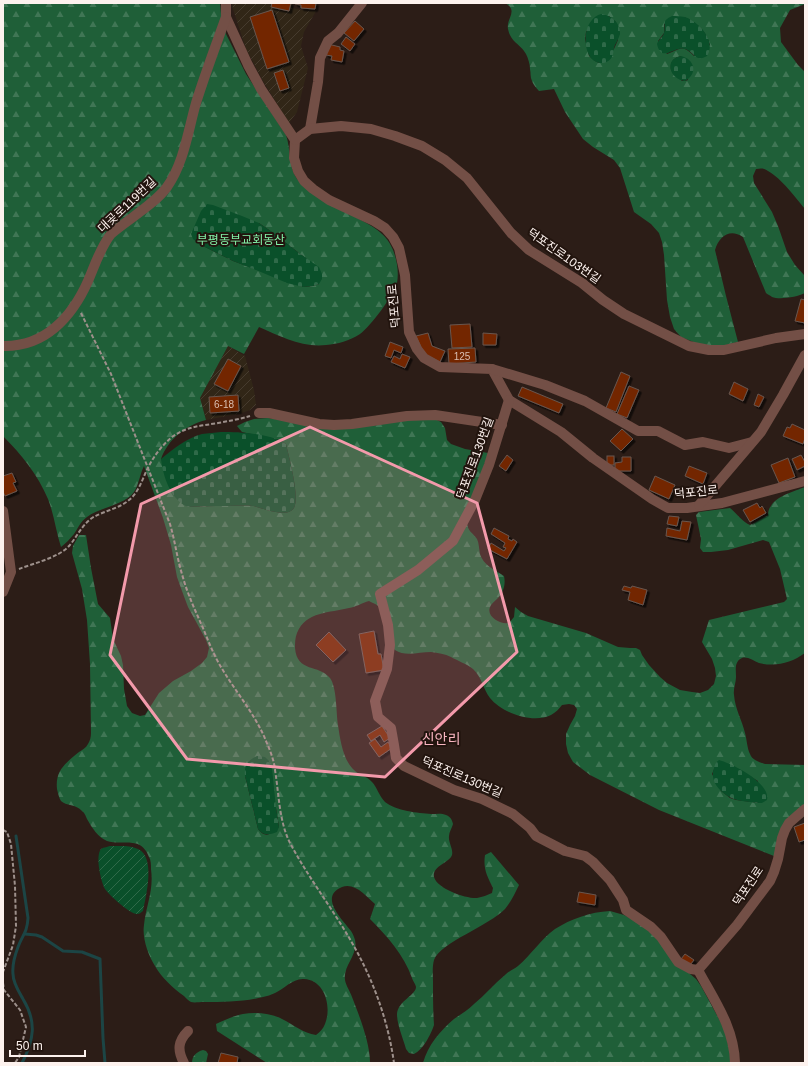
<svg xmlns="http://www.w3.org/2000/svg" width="808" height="1066" font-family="Arial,'Noto Sans KR',sans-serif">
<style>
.industrial{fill:url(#industrial-furrows)}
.forest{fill:url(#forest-firs);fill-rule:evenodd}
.cemetery{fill:url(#cemetery-stones)}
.garden{fill:url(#garden-furrows)}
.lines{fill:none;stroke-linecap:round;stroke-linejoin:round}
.stream{stroke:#1c4545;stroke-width:3}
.building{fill:#732700;stroke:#68564f;filter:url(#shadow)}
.path{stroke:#9d908b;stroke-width:2;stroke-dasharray:4 2;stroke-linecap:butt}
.minor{stroke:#734f46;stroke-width:10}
.marked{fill:#f39aab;fill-opacity:0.2;stroke:#f39aab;stroke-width:3;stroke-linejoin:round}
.labels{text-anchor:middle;stroke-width:4;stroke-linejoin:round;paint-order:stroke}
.number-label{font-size:10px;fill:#dabfb2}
.street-label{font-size:12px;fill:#fdf2ee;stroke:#22140e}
.park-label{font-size:12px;fill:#82f0a7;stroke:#22140e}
.quarter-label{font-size:14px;fill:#f8b5c0;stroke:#22140e}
</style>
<defs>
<pattern id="industrial-furrows" width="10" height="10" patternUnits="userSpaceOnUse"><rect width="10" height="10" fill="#312617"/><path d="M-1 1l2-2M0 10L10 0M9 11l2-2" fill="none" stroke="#463b2e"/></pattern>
<pattern id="forest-firs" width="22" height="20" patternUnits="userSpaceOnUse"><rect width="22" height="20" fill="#1f5f38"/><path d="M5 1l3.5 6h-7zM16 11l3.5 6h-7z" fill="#407655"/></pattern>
<pattern id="cemetery-stones" width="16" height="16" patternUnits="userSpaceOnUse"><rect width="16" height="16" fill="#0a502a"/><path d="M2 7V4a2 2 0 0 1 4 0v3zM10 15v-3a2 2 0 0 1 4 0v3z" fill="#2f6a49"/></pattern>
<pattern id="garden-furrows" width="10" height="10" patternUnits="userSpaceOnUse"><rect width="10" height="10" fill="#0a502a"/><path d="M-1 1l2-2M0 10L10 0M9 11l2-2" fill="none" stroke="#2f6a49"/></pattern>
<filter id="shadow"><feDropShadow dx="2.5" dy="2.5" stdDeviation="0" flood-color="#0009"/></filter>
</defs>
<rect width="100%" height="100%" fill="#2c1d17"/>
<g class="industrial">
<polygon points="232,3 292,3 292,8 302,10 316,11 304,32 301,46 308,68 297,112 289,123 263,81 246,49 233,9"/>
<polygon points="228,346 245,356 254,390 256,405 250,410 242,413 206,420 200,398"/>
</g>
<g class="forest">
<path d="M3,3H220L221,14L226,34L246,74L286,135C291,149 288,166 297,179C301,184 309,187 314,191C326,199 338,207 350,214C367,224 385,230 393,250C397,260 399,272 397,283C394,295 370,327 360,334C349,341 338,344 326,345C303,348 279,336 259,327L244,354L228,346L200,398L206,420C186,425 168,439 161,459L188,507C201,506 213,506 225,506C234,506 244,505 253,506C263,508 287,519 294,508C300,497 289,457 286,444L280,440L242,432L237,426L245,422L254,419L268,418L294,422L403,420L435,419L441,422L445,428L447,440L451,444L465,449L488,453L467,522C467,531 473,533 477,539C479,543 479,549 480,554C483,565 495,570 504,576C506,585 503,593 497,599C494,602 491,604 490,607C486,617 501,625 509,623L514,617L515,607L521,612L528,616L586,633L618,647L630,648H636L640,650L642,655L649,665L660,677L667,683L680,690L692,692L700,693L708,690L714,684L716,676L715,668L712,659L702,642L709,620L784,602L787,599L780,569L769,542L763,540L728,550L711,552H703L700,548L701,539L696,515L699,512L730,508C737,514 743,522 750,525L768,515C768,512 769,508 771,506C776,496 795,491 805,487V653C791,663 776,667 759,663C754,661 747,656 742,658C734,661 736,671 736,677C736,683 733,689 734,695C735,709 742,720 745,733C747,740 747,748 750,754C752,760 759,762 765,764L805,765V816L796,820L774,856L659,810L590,775L573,762L568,753L566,744V734L570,725L575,716L577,709L574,705L569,704L562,705C559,709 556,712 551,715C533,724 502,713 490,698C483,689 482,677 473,669C467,664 458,661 451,657C445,654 438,653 431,652C419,652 405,657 395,650C384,642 389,616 377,605C375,604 371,602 369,601C362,603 356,607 349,608C330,613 306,611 297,633C295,638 295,643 295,648C297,673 319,664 330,678C337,688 336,712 338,725C340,739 343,760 354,770C359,775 367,776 372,782C377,787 379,796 385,802C396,811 418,813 431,814C436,814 442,813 446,815C451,817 452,820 453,824C452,828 449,832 449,836C448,843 455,851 451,857C447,863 432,867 434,877C437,889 467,899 477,898C483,897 487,895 492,893L493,888C487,876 483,869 485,855L491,852L519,885C515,893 511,902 505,909C490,925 440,943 434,960C432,967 433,975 433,982C433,996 433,1010 434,1025C431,1034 423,1050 414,1054L409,1053L406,1049C403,1038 397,1025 397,1014C398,1001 416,995 416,987C416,985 413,981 412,978C404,955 387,936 370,919L375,904C367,897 355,882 342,887C318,897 343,920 351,931C353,934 354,937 355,940C358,956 343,965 345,980C346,986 350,991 352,997C359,1015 370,1043 370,1062L367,1063H267L217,1031L216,1024C225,1020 233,1016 243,1014C255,1012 271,1013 282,1019C294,1025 303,1033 316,1035C320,1032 323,1029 325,1024C332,1007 325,980 304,979C293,978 284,989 275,993C271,995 267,996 263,997C243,1002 224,1002 203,1002C200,1002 194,1003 191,1002C189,1001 186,998 184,996C173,988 162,978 155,966C148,955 142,938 144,925C146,905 154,891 151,869C151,865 151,860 149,857C141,835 122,846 107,841C98,837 92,828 87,819C86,817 85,813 82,811C76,804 66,806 61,801C59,798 58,793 57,789C55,770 66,763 79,752C82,750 86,748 88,744C90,741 91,737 91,733L90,664L87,620L82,589L72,553L73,546L79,535H86L91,568L98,604L110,618L113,639L121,656L123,665L124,689L127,706L132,713L140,716L145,715L159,693L173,681L191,671L202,663L207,657L209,648L206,640L188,607L182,591L177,577L171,545L163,518L144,466C140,474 139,484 134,492C125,505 100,507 87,517C81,521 78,528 74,534C70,539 66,543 61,547C56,532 54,514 48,499C38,475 21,454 3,436ZM259,223L272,232L299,253L307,259L319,284L313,286L303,287L233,261L199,244ZM717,762L733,766L758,781L759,803L736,800L730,798L721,791L712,774ZM245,776L276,808L279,827C272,834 265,839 258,829Z"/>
<path d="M505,3H805V4L790,10L780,28L781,42L798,65L805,72V209C796,198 781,178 768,171C764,168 761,168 756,169L753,176L754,183L772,212L778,226L787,252L795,265L804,275L805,280V293C797,297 780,300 772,297C771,296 767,294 766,293L743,237C730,228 719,236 715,250L726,296L738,342L722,346H710L696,343L681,337L674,329L670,317L667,300L664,255L662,242L659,233L651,224L634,212L620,168L614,160L593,147L583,139L565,112L554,89L539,91C536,88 533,84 532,81C530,77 531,73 530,69C530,64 528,58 526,54C520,43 511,43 508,29C506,18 519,11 505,3ZM609,16L616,22L618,40L614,49L599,63L595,61L589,56L585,39L586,32L591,22ZM684,17C697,22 707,32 710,45L694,56C682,44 681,49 667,54L658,41L664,33V24ZM681,56L688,80L685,81H682L671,70C670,62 673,58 681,56Z"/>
<path d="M610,911L624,915L648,928L690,974L696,979L701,986L725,1030L732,1063H423C428,1045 440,1031 454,1019C461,1014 468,1010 474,1004C485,995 494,984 505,975C509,971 514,969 518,966C531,955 541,939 555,929C571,919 590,912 610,911Z"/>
<path d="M203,1050L206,1051L208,1054L206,1063H192C192,1056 196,1052 203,1050Z"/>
</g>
<g class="cemetery">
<path d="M601,14C611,15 621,23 620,34C619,38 617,41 615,45C613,49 614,53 612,57C606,67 592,64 588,53C583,40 585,19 601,14Z"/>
<path d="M672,16C676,16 680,16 685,17C699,22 717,41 707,56C695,63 695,52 685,49C675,45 661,64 657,44C658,40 663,37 664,33C666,24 661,21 672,16Z"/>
<path d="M681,56C695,59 698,74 685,81C670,80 663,59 681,56Z"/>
<polygon points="207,204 213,205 242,216 259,223 272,232 299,253 319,267 322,274 322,279 319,284 313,286 303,287 287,283 256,270 233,261 199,244 193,239 191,234 201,211"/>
<path d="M221,432C240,432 269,433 286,444C289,457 300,497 294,508C287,519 263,508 253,506C244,505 234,506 225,506C213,506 201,506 188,507C171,500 163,477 161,459C173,449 187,438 202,434C208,433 215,433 221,432Z"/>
<path d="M257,756L265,757L269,761L272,768L276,808L279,827L277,832C269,835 263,836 258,829L245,776C244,765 247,761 257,756Z"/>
<path d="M719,760C733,764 771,783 767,800L762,803C756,803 739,801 734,799C721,794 709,782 714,768C715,764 716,762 719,760Z"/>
</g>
<path class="garden" d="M110,846C120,846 130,845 138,849C156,857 146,896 143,911C141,912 140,914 137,914C130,914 109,895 105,889C101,882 95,856 101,849C104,847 108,847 110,846Z"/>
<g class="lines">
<g class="stream">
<path d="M16,836L28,918C27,933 23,934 18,947C15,955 12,965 13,974C13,983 19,992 23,999C37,1022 34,1040 22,1063"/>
<polyline points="25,934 36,935 42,937 63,951 82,952 100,959 103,1038 105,1063"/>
</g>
</g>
<g class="building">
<polygon points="272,3 291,3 289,11 271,7"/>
<polygon points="295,3 316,3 315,9 301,8 301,5 295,4"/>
<polygon points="272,10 289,62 267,69 250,17"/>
<polygon points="355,21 364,29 354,41 344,33"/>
<polygon points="346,37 355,44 350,51 341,44"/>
<polygon points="328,44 340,47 340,50 344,51 342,62 331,60 332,56 326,55"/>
<polygon points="283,70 289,88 280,91 274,73"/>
<polygon points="801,299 805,300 805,323 795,321"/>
<polygon points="470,324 472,347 452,348 450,325"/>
<polygon points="428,333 432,346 445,351 440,362 424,354 416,336"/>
<polygon points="483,333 497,334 496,345 483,345"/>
<polygon points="390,342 403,347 401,353 394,350 391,358 385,356"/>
<polygon points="475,348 476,362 449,364 448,349"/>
<polygon points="402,354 410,357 405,368 391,362 394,356 400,359"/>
<polygon points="228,359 241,366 228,391 214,384"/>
<polygon points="621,372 630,376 616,412 606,408"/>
<polygon points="734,382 748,389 743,401 729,394"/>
<polygon points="629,386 639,390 627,418 617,414"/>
<polygon points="522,387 563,404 559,413 518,396"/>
<polygon points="758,394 764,397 759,407 754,405"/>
<polygon points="238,395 239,411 210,413 209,397"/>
<polygon points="792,424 805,430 805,438 803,444 783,436 787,427 790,428"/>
<polygon points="622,429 633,439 621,451 610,441"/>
<polygon points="507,455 513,460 506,471 499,466"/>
<polygon points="801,455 805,462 805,466 797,470 792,459"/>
<rect x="607" y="456" width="7" height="9"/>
<polygon points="622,457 631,457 631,471 615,471 615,463 622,462"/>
<polygon points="788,458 795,477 779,483 771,465"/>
<polygon points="689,466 707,473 703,484 685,476"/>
<polygon points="12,473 16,482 13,483 17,491 5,496 3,492 3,476"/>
<polygon points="655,476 675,485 669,499 649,490"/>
<polygon points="757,503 760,508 762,506 766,513 750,522 743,510"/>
<polygon points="669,516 679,517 677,526 667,524"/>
<polygon points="682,521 691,522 687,540 666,536 667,528 680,531"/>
<polygon points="494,528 509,536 508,539 512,541 513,539 517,542 507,559 488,549 491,543 504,551 506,548 503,547 505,543 491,534"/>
<polygon points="624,586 631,588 632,586 647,590 643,605 628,600 630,592 622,590"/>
<polygon points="374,631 378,654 381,654 384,670 366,673 359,634"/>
<polygon points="329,632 346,650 333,662 316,645"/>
<polygon points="382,726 390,738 384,742 380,735 371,741 367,735"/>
<polygon points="375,739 381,747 388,742 392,748 379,757 369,743"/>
<polygon points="805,823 805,840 799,842 794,827"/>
<polygon points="579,892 596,895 595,905 577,902"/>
<polygon points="685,954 694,960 690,965 681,959"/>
<polygon points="221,1053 238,1057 237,1063 218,1063"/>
</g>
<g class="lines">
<g class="path">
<path d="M81,313L111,374L170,524C175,541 177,558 182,574C187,593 195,610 203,628C207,638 211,648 216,658C231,687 254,711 266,741C270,750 274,760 275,770C279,794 279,821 290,843C308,877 332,908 351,941C373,979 388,1020 394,1063"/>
<path d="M19,569C34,563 58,558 69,546C77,537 81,526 92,518C105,510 124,508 134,495C139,489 142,481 145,474C151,460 160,447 172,437C187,426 201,426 218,423C229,421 240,419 250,416"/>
<polyline points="3,830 7,832 11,844 15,886 16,926 13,945 3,972"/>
<polyline points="3,983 4,990 20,1010 26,1027 19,1057 15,1063"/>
</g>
<g class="minor">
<polyline points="226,3 226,17 248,65 261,89 295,140 294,158 298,171 304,181 313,189 329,200 374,221 385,228 393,237 399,248 405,275 409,332 417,349 424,358 440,367 492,369 509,400 561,432 593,458 652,499 668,508 687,508 722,503 805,481"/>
<polyline points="310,129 318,82 320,58 328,41 338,33 362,3"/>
<polyline points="295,140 310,129 341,126 371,129 395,136 422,146 445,160 467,178 511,233 529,250 582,283 603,300 624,314 689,346 709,350 724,350 776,338 805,334"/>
<path d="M3,346C45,347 72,317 88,281C95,265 100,248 111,234C127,220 155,204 167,187C184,163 188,131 196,103C205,74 216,45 226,17"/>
<polyline points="492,369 545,385 585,401 638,431 658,431 685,445 703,442 729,448 752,442"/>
<polyline points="509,400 489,465 475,500 453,541 418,570 380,594 388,625 390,645 387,669 375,701 378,717 391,728 394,745 396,758 404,766 454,790 482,799 513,814 530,828 536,836 565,851 585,856 593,862 610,880 623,900 626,910 651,927 661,937 678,962 691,969 698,970"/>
<polyline points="259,413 269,413 319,424 334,425 352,424 407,416 435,415 502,425"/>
<polyline points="699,505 761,432 783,395 805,355"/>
<polyline points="3,511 11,572 3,592"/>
<polyline points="698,970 737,925 770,881 774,872 778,859 782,838 785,830 789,823 805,809"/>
<path d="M698,970C714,1000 734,1027 735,1063"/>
<path d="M184,1063C177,1050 178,1041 188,1031"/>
</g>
</g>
<path class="marked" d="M310,427L477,503L517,652L385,777L187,759L110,655L141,504Z"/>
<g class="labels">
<g class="number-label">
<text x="462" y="360">125</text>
<text x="224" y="408">6-18</text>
</g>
<g class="street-label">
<text transform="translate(127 205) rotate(-43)" y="4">대곶로119번길</text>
<text transform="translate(564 256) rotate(35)" y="4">덕포진로103번길</text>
<text transform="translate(394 306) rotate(-95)" y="4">덕포진로</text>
<text transform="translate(475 458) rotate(-70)" y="4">덕포진로130번길</text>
<text transform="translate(696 492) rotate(-6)" y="4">덕포진로</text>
<text transform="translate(462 777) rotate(23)" y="4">덕포진로130번길</text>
<text transform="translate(748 886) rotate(-56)" y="4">덕포진로</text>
</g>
<g class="park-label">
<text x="241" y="244">부평동부교회동산</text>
</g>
<g class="quarter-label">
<text x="441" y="744">신안리</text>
</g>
</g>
<rect width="808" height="1066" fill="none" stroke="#fdf2ee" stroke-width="8"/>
<path d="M10 1050v6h75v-6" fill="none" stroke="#fdf2ee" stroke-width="2"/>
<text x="16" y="1050" font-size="12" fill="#fdf2ee" stroke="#22140e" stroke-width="3" paint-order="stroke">50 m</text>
</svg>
